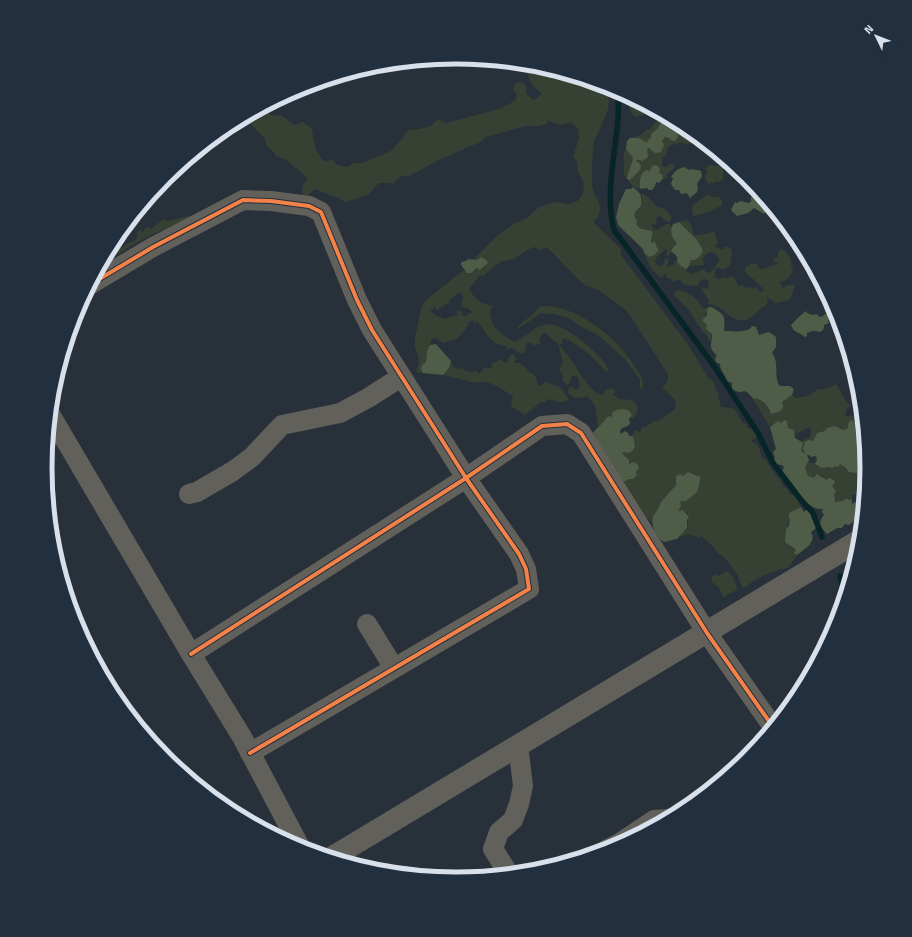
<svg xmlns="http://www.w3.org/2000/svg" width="912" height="937" font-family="'Titillium Web',sans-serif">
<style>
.green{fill:#374133;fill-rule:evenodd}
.forest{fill:#4f5d48}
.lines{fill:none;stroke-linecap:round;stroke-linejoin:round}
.stream{stroke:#072526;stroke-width:5.5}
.minor{stroke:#62605a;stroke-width:20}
.tertiary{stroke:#62605a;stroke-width:22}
.cycleway-casing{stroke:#222f3f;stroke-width:6}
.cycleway{stroke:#f48246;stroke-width:4}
.rim{fill:none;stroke:#d8e0eb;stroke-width:5}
</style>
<rect width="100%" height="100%" fill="#283039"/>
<g class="green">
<path d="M527,65C537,65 558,69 563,77L568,75L605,86L609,100L608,109L600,129L594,141L592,161V186L594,194L597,198L601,208L597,219L594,220V223L620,248L621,251V255L687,343L709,379L712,380L715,384V388L719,393L718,398L721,405L720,407C739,408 734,409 743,423L747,424V428L760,431V433L756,435V438L752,440V442C760,444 760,451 762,458L767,460V464L769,465C773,471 783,483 784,487L788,489L789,494L795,495L801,507L789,513V517L790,520C786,529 786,533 785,542C789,546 793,546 796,550L795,553L797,555L788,568L780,569L758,578L743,588L739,581L738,576L725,558L716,552L714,547L701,536L699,538L688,534L680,537L682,532L686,530L688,524V514L683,510L678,511L680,501L701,481V477L690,472L676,479V485L661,502L658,509L653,516V523L648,519H644L623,482C630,479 635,475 639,468L638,465H628L629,460L622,453L634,443C634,438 631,434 636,430L640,432L643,427H646L652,422L660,420L675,409L676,401L662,387L668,381V374L627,311L598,290L585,285L579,280L547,247L539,250L535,247L529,249L514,259L500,262L484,275L479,276L469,289C474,299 482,304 493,306L492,308L490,311C492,330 499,332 514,342C525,338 533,328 543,325C561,319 595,350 605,363L608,369L607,373C595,359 582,346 564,338L562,340V344L559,345C562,349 566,353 569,357C578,368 588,391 602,395L604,394L605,390L613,388L615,391L613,396H616L618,399C622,400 628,399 632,400C640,404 638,413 634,418H612L601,424L599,427C594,414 600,406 587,397L574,398L568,393L569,387H573L576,390L579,388V380L577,376H572L569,384L566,385L562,379L563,376L559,369L563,362L558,344L545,333L542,334L539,339L542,345L538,343L534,346L531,343L527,342L526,345V349L523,354L511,348L508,350L506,346C503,345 497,345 494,342C486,337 484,326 477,322L474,323L473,320L469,322L468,326L457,339L443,343L436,338L432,339L427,351L426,362L421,369L423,373L417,372L419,362L418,355L415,347V339L421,308L426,300L464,270L467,273L475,271L477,268L482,269L488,263L486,260L483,259L473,260L499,234L514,224L527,218L538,208L547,204L555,202L568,204L578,201L583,194L584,183L578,171L577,161L573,157L579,138L578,129L571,122C563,126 556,125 548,120L546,124L539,126H526L486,137L479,143L470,146L435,162L409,176H401L394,183H379L368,195L345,202L338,198L315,189L308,195H303C301,187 303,184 308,178L285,159L276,156L272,150L267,146L265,139L245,118H251L254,115L255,112L262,108L272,116L281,115L294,125L303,122L312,129C314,143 314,150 324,161L333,160L337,165L347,167L354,163H362L391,151L402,139L408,130L419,129L431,126L438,119L446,123L499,109L515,101L517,95L513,89L516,83L522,82L527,87C525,94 527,96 534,100L542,94C530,84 528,80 527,65ZM459,293H461L463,297L461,305L464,308H467L472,312L466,316H463L461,311L458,310L456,312L458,314L457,316H452L445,319L435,315L430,310L433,309L434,306L437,311C440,306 445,306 449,303V300Z"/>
<path d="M630,98L650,108L642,116L640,115L636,117C630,113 629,107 628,100Z"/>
<polygon points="661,115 664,116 662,119 658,128 654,131 647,144 635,137 642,134 647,129 649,130"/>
<path d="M678,132L686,135L691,132L695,135V139C690,146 687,144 681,143C678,143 676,145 674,145L672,144L668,147L666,155L663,157L662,166L667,167L670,164H673L675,167L667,174V177L662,180L663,177L659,173L658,166C652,165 652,169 648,173C642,178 638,180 640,189L633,187L624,175V152L626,149L633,158C632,165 628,171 627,179L638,173L637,162L636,159L640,160L647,149L664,145L662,141L665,137L669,138Z"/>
<polygon points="711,165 723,167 723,179 720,182 717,181 713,183 710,183 709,185 705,178 707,171 705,169 707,166"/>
<path d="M640,193C648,195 652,202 658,207L664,208L671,216V219L669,222L665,221L660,216L656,219L657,223L655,225L652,224V227L656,230L659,229L666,224H669L672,227C670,233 673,239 677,244L673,247L669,256L666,255L668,251L666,249L656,258L655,262L657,265L660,266L664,264L665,261L664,259H667L669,261L667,265L668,267L673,265L675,260L681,266L691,260L703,250L697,240L679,222L686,220L691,224L694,235C699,236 703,233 708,234L713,231L715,234L718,243L715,246L722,250L726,246L730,248L732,252L730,266L724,269L716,268L714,279L717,277L718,279H721L723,277L726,278L733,276L735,278L738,286L743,285L746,288L752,287L754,289L756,287L761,292H763L764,290C763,288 747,273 745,272V269L747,266L755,263L757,264L760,270L764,268L765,269C769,266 773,266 778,263L776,262L774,263L773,261L775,258H778V252L781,249L784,250L791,259V265L793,270C790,277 787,281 779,282L783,288L787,285H795L791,298L787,301L775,303L772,300L766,297L768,302C766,307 760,308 757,312C734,335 728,304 707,304L709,301L701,288L703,287L706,289L708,287L709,282L707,280L703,279L698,283V286C693,286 689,285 685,285L679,279L675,281H671V278H667L666,274L663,275L662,278C652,273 648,263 644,253L649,257L651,243L648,229L639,228L635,224L637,221C632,214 636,211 641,206L642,196ZM711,252L717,255L719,261L710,273L706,272L704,269L692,274L686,271L689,266L704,265L703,258L706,254Z"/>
<path d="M707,195H710L712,197C717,196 719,197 722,200V205C711,211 707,213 694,216L692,211L693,205Z"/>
<path d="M188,216L190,219C159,229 126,247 100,267L105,257L109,255L108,252L112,245V253H113L115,249L119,247L122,248L129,242H134L137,237V232L140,230L143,233L145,229L148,227L151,229L164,219L167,221Z"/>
<path d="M679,290C686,292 693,295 698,301C700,304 701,306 704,309L707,307H709C706,312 707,315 702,320L708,325L706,329L712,334L710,342L706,334L703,332L688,309L674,295L676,291Z"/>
<path d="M543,306C577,305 619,339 635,367C640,374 645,381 642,390L640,388V380L625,359L598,335L578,325L569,318L554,314L541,313L516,330C520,322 527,320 533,314C537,310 538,307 543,306Z"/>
<path d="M513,354L517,359L515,360V363H520L527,369L528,372L532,373L537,379V384L540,386L546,382L560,387L569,399C562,405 556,401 548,399L545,402H541L525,415L511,406L513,396C502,390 488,378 476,383L443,375L449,370L451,364L457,369L462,368C465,372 472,373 477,371L479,374L485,367L490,369L492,367L491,364L501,359L504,363L507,362L510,355Z"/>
<path d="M836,384L847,403L852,406L847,408L845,416L849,417L851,415L859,419V416L855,414L857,410L855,406L861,405L863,424L843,430L841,428L817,433L813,442L805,445V451L807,455L801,451L800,442L810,437L811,428L809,427C805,431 800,431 795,434L793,430L788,428L787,421L771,425L770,427L751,396C759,401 769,402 770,414L782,402L792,395L795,398L808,396L818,389H825Z"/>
<path d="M809,460L811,463H815L816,465H819L821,468L840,464L857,473L862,467H867L864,496L860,494L856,495L852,494V500L835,502C833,490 831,482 821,475L814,478L808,476L805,467Z"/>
<path d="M727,571C733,575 737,583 737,590L723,597L719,588L712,582V576L716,574L718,576Z"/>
</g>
<g class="forest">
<path d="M664,116L685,127L691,132L682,137L678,133V137L675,141H672L669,138L665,137L662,141L664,145L661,152L655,153L649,148L647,149L648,157L642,161L640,160H636C637,162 639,163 640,164C644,170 633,176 630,180L627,179C628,170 632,165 633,158L626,149L627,141L630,138C638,137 641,138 647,143L648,140L651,138V134L658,128L662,119Z"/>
<path d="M655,165L658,166L660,169L659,173L662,174L663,177L662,180L659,183L656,182L655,186L652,190H649L647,188L640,189C639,182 640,171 648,170L649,172L652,166Z"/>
<path d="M684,167L689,170L692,169L701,171L702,176L697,184L698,188L697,192L690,198L687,193L681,194L679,190H675L671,184L673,178L671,177C674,172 679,168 684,167Z"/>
<path d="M633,187C641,194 642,194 641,206C636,211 632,214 637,221L636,224L639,228L652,231C653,236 650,238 651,243L655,242L656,246L659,250L654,255L649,257L644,253L643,249L618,225L616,217L619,204L626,189H631Z"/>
<polygon points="758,194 760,195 769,205 767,211 764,214 754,208 748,213 737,216 731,210 735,202 737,203 740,201 749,203 751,201 751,197"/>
<path d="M679,222L697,240L703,250C700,257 698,260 691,260L689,266L686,269L681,266L677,262C678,257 676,254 671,252L673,247L677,244C672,237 669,232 673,224Z"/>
<polygon points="481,257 486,260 488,263 480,270 477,268 471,273 467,273 461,265 461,262 466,261 468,259 477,260"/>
<path d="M709,307C714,307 714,309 718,311C727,316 724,323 724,331C734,331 739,333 750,329L752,326L756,327L759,335L769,332L776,337V347L772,353C780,363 773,377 780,386H790L794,389L792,395L782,402L783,406L781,411L771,414C769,407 765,402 758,399C754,398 755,400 752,397C749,394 748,392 744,391C739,393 737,392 732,389V383L727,381C726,375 720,371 720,364L716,362L715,358L717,356C707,345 712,347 712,334L706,329L707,325L702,320L707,315V310Z"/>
<path d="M806,311L807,313L812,315L817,314L818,316L821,317L829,312L831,318L828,320L829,323L824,325V328L822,331L819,332C814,330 811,331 807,333V336L805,337C800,332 793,333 791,325C796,320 800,315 806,311Z"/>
<path d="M436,344L451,361C451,367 447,371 443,375L423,373L421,369L422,365L426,362L427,351L430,345Z"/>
<path d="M621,409C627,409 629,410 632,415L629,418L630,424L626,427L622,428L620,431L621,434L625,431L628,433L629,436H633L635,446L633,450L629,453L625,452L622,453L629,460V464L634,462L638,465L639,468L636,472L637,475L633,479H629L621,483L593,433C597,427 603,424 607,417L610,416L612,418V413L616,410Z"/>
<path d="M785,420L787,421L788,428L794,430L795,438L797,439L803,443L801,451L806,454L803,449L805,442L808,440L813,441L817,433L825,431L827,428L835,426C840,428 843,432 848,428V424L851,420L860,426L863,424L867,467L862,468L857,473L849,472L846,468L840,464L838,467L835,466L832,468L828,467L821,468L819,466L816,465L815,463L817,460L816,456L811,457L809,455H807L809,460L805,467L808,476L814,478L817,474L827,480L829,478L834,480L835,483L832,486L836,491L834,494L835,502L843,501L845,499L852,500V504L855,502L858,501L861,503H864C863,509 864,518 859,522L855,520L849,525L845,524L842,528H837L827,534C821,527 817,523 824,515L822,512L823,509C813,510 807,503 801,496H798L781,474L784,467L782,465L776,464L773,459L775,458L773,452L776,449L770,427L778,421L781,423Z"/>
<path d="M688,472L701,477L697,492L686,501H680L681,506L678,511L683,510L689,517L687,520V528L677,539L664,542C655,537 651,526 653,516L658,509L661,502L676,485V476L681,474L683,476Z"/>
<path d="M801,507L804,512L806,510L811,509L813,511L811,517L815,523L816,528L811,532C817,543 804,549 797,555L794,553L796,550C793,546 789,546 785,542L786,529L789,526L790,520L789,517V513Z"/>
</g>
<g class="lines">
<g class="stream">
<path d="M618,91C618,100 619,110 618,119C615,157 605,193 614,230L714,366L758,433L773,463L801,500L813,513L822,537"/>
<polyline points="840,576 845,594"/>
</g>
<g class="minor">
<polyline points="91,284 153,247 243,200 271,201 309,206 321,212 357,300 372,330 466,478 519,554 526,569 529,589 250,753"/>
<polyline points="50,414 191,654 242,737 301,849"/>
<polyline points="189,494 197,492 233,471 252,457 282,425 340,413 368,398 401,377"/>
<polyline points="367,624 394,668"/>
<polyline points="191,654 466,478 542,426 567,424 581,433 707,633 773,727"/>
<polyline points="606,850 618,844 654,820 669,819"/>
<polyline points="509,874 493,849 499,832 513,820 519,804 523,786 518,745"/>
</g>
<polyline class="tertiary" points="331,858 860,540"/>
<defs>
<g id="cycleway">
<polyline points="91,284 153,247 243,200 271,201 309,206 321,212 357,300 372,330 466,478 519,554 526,569 529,589 250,753"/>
<polyline points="191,654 466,478 542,426 567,424 581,433 707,633 773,727"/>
</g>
</defs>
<use href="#cycleway" class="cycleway-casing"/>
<use href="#cycleway" class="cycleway"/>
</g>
<path d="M0 0H912V937H0ZM52 468a404 404 0 1 1 808 0a404 404 0 1 1-808 0Z" fill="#222f3f" fill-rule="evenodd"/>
<path class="rim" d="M52 468a404 404 0 1 1 808 0a404 404 0 1 1-808 0Z"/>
<g transform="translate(876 36) rotate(313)" stroke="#222f3f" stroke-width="3" paint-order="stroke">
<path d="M0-3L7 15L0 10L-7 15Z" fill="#d8e0eb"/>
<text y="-6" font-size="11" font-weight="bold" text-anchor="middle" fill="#d8e0eb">N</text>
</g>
</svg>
